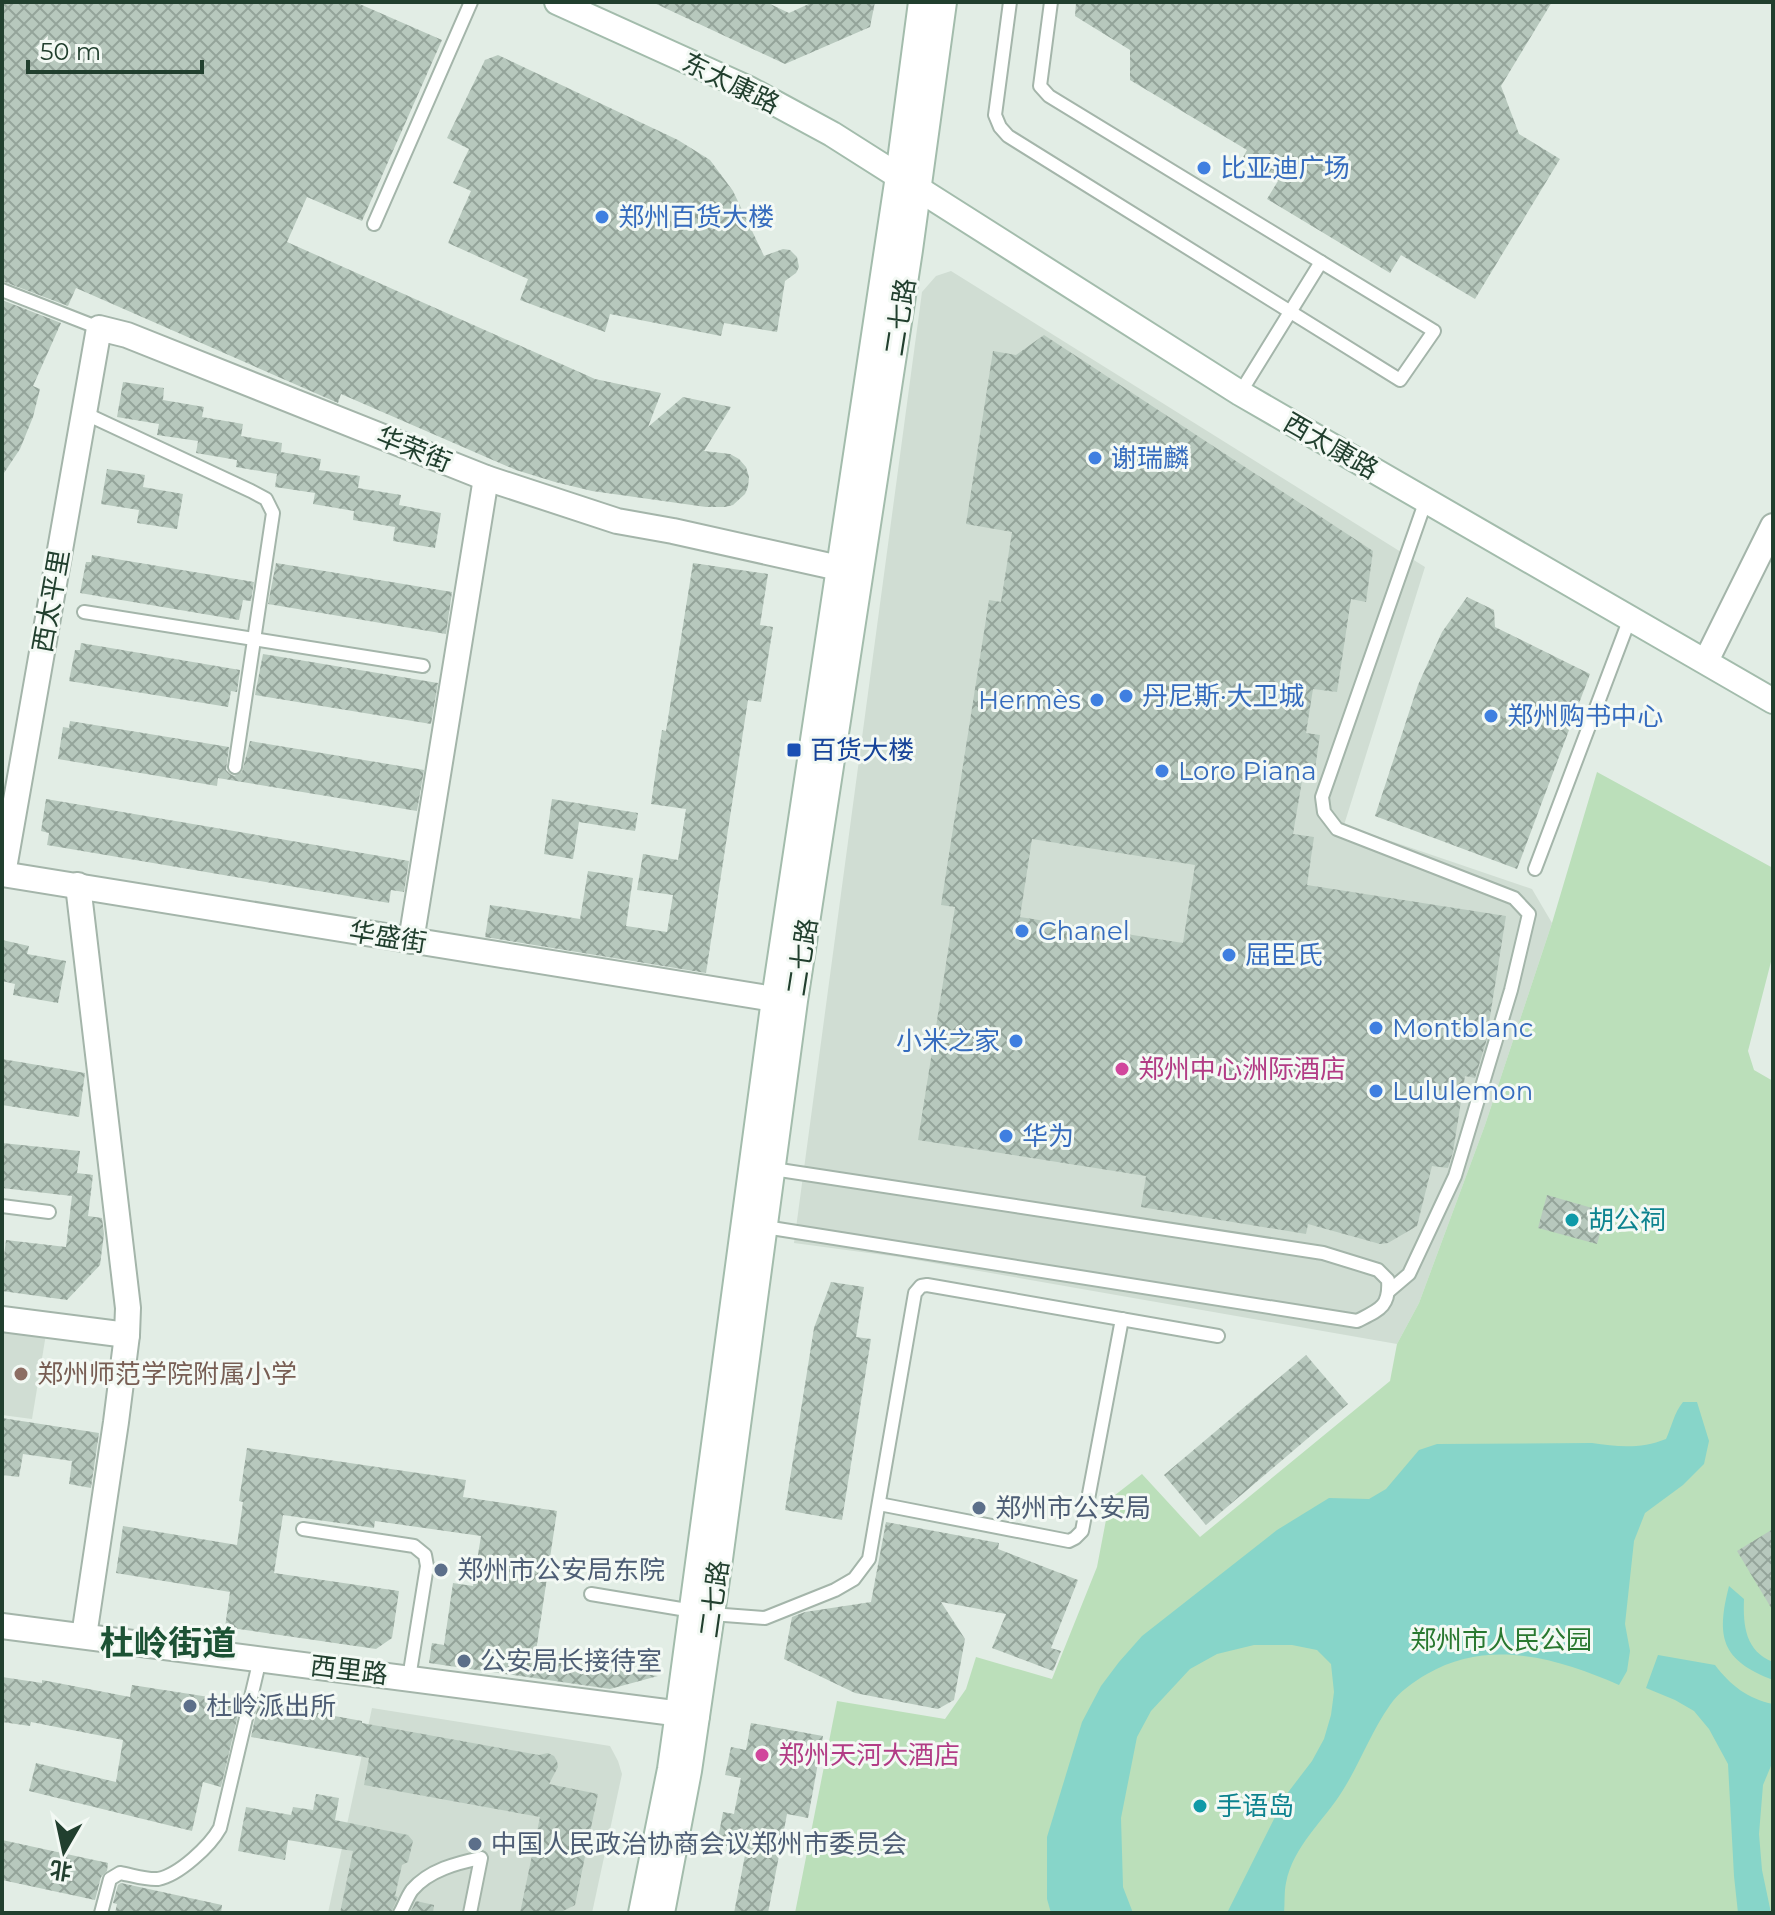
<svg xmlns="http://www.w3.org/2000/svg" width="1775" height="1915" font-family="Montserrat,'Noto Sans SC',sans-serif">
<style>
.built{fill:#d0ddd3}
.green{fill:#bbdfba}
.water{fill:#87d5c9}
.building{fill:url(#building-cross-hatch);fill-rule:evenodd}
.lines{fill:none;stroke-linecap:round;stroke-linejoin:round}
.lane-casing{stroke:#a4b5aa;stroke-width:16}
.street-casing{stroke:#a4b5aa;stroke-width:28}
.secondary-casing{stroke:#a3bcac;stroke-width:28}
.lane{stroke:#fff;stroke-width:12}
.street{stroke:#fff;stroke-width:24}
.secondary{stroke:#fff;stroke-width:24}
.shop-dot{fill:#3f7fe0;stroke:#f3f9f4;stroke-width:3}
.transit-dot{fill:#1a4fb4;stroke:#f3f9f4;stroke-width:3}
.hotel-dot{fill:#d1479c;stroke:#f3f9f4;stroke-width:3}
.culture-dot{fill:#0f9aa8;stroke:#f3f9f4;stroke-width:3}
.education-dot{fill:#8d6e63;stroke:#f3f9f4;stroke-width:3}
.service-dot{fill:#5c6f8a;stroke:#f3f9f4;stroke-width:3}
.labels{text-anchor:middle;stroke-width:6;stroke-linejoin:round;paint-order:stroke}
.street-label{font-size:26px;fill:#213f2e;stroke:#f3f9f4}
.shop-label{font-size:26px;fill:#366cbe;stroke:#f3f9f4;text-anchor:start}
.transit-label{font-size:26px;fill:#164399;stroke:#f3f9f4;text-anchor:start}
.hotel-label{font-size:26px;fill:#b23c85;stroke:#f3f9f4;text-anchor:start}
.culture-label{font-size:26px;fill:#0d838f;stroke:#f3f9f4;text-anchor:start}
.education-label{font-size:26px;fill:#785e54;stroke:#f3f9f4;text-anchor:start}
.service-label{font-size:26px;fill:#4e5e75;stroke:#f3f9f4;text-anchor:start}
.park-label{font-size:26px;fill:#29782f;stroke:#f3f9f4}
.district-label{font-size:34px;font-weight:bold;fill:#1c5234;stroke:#f3f9f4}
</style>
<defs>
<pattern id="building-cross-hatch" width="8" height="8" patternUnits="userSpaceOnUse" patternTransform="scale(2)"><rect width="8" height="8" fill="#b7c8bd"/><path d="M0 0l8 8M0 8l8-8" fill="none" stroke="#94a49a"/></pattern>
</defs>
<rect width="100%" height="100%" fill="#e2ede5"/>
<g class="built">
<polygon points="951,271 1425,567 1344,825 1532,889 1552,923 1485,1125 1419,1303 1397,1344 899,1257 794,1243 922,292 936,276"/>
<polygon points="2,1325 46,1334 32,1419 2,1415"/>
<polygon points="372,1708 610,1746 618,1761 622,1774 592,1913 328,1913"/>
</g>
<polygon class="green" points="1597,772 1773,868 1773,954 1748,1051 1754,1070 1773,1081 1773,1913 795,1913 837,1701 945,1719 966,1689 976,1657 1052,1679 1097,1567 1110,1499 1142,1474 1200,1537 1390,1381 1397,1344 1419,1303 1485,1125 1552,923"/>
<g class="water">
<path d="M1683,1402H1697L1709,1441L1704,1464L1683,1485L1645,1513L1634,1541L1625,1624L1630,1651L1627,1671L1619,1685C1558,1658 1489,1638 1427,1674C1413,1682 1399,1692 1390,1705C1371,1732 1360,1763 1343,1790C1324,1821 1293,1846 1286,1883C1284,1892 1285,1903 1284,1913H1227L1286,1795L1312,1761L1324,1739L1331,1715L1334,1692L1331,1664L1317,1650L1292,1645H1254L1217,1654L1190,1669L1151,1711L1137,1737L1121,1818L1123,1887L1133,1913H1051L1047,1899V1837L1082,1722L1101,1686L1119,1662L1142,1636L1277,1530L1329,1498L1369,1499L1386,1489L1419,1450L1437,1444L1592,1443C1618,1447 1641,1449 1666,1439C1672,1426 1674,1413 1683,1402Z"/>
<path d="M1729,1586L1744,1599C1743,1625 1745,1651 1773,1662V1680C1721,1660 1716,1637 1729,1586Z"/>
<path d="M1658,1655L1715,1665C1730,1685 1748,1699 1773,1704V1761L1763,1785L1759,1834L1762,1870L1771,1913H1738L1734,1876L1728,1764L1709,1729L1694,1711L1675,1700L1646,1688Z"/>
</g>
<g class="building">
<polygon points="2,2 355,2 442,40 362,221 307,197 287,242 595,379 661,393 648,427 683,397 731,407 704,451 730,454 739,459 746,467 749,477 748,487 745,494 733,505 725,507 706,507 592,491 555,482 516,470 341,394 338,403 76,288 68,306 2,281"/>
<polygon points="652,2 766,2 789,13 813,2 875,2 870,27 785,64"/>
<polygon points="1076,2 1552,2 1501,86 1519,134 1560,159 1475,299 1401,255 1390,273 1267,199 1278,181 1242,159 1247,150 1130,80 1130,50 1075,16"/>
<polygon points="498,55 678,140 710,160 733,191 764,256 783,249 790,250 797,257 799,267 796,273 785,281 777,332 724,323 721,336 610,314 605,332 520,300 528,279 448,243 471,191 453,183 469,149 447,138 485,60"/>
<polygon points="2,300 61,323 33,386 40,389 33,417 20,449 2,476"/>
<path d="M1044,335L1373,551L1366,602L1351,599L1337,692L1313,689L1306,733L1320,735L1313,782L1302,781L1293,834L1314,837L1307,885L1506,916L1486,1042L1475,1078L1465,1076L1453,1152L1448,1168L1432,1166L1417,1226L1388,1243L1380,1244L1308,1224L1306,1234L1141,1207L1146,1176L918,1140L955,907L941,905L989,600L1001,602L1012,532L966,524L993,351L1016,355ZM1032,839L1195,865L1183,943L1020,917Z"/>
<polygon points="123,382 164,388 163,400 204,407 202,417 243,424 241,436 282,443 281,452 321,459 319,470 360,476 358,488 401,495 399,505 441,513 435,548 393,541 395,527 353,520 354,511 313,504 315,493 275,487 277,474 236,467 237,460 196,453 198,441 157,435 159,424 117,417"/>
<polygon points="107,469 145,475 143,487 183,494 177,529 137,523 139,510 101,504"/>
<polygon points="92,555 254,582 251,601 243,600 239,620 80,593 86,562 91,562"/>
<polygon points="276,563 452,592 446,634 268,604"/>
<polygon points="693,563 768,574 760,625 773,627 761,702 748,700 706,973 485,937 490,905 580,919 588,871 633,878 626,926 667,932 673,895 637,890 643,854 678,860 686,809 651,804 662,730 666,731"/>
<polygon points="1467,597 1494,610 1495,627 1590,674 1517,869 1375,816 1418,685 1442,632"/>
<polygon points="81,643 240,670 237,692 231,691 228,707 69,681 75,650 80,650"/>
<polygon points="263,654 438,683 431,724 255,695"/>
<polygon points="70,721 229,747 226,770 230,774 234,776 242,772 250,741 424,770 417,811 218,778 217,786 58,759 63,727 69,728"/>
<polygon points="46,799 409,861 404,892 391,890 389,903 47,845 49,833 41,831"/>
<polygon points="552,799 638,813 635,831 579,822 573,859 544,854"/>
<polygon points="2,940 29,946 27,954 66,961 58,1003 13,995 15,984 2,981"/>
<polygon points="2,1059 85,1073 79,1117 2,1105"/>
<polygon points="2,1143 80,1151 77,1173 93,1175 88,1216 102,1218 104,1234 100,1265 67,1300 2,1291 2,1264 3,1264 6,1240 66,1247 72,1196 2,1188"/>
<polygon points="1547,1195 1606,1212 1597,1244 1538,1228"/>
<polygon points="831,1282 864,1287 856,1337 871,1339 842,1520 785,1510 814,1328"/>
<polygon points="1306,1355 1348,1404 1206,1525 1164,1475"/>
<polygon points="2,1418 99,1433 91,1488 69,1484 72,1461 23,1454 19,1477 2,1475"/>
<polygon points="247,1448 466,1480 463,1497 557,1511 535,1658 658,1676 610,1689 429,1663 432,1643 444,1645 453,1583 473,1586 481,1536 375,1521 374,1528 283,1515 274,1573 399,1591 392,1638 376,1649 225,1627 230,1592 116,1573 123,1526 237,1545 243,1502 239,1501"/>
<polygon points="886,1522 999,1543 998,1549 1078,1580 1051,1648 1061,1651 1053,1671 992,1648 1006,1614 941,1602 965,1639 954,1700 938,1709 855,1693 784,1659 792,1617 805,1612 871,1602"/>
<polygon points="1773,1529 1773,1611 1737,1551"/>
<polygon points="2,1677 42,1683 42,1680 130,1697 132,1685 241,1702 221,1787 203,1782 192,1831 29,1791 36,1763 116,1782 123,1740 31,1722 30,1726 2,1722"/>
<polygon points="263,1703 362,1721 362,1723 539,1755 548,1753 554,1756 557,1761 558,1767 549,1784 598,1794 575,1905 559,1913 520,1913 540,1817 364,1785 369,1758 251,1737 258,1704 262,1705"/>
<polygon points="751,1723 823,1736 808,1818 787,1814 768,1913 734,1913 746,1850 717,1844 723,1812 734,1814 741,1778 725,1775 731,1747 746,1750"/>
<polygon points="316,1794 339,1798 335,1820 408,1835 413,1841 408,1862 402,1865 395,1896 398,1897 391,1913 340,1913 353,1851 288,1840 285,1860 238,1851 246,1807 291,1815 293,1807 313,1810"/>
<polygon points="2,1840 108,1863 107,1871 101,1877 95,1900 2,1880"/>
<polygon points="121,1883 222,1905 221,1913 115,1913 117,1904 113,1903 118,1885"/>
<polygon points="416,1901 434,1905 433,1913 410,1913"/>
</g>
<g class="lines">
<defs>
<g id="lane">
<polyline points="1010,2 995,115 1000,127 1008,136 1400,380 1434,331 1049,96 1040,86 1051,2"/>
<polyline points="374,224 471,2"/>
<polyline points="2,290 99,328"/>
<polyline points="1240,393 1321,262"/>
<polyline points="84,413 251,491 266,499 273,513 235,767"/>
<polyline points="84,612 423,666"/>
<polyline points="1535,869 1630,618"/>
<polyline points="2,1206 49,1212"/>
<path d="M765,1227L1357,1321C1379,1310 1390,1307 1388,1280L1378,1270L1323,1253L773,1169"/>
<polyline points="1389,1291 1409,1274 1455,1176 1511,990 1529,914 1514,898 1337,829 1324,812 1322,797 1426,500"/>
<polyline points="879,1504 1069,1541 1075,1538 1082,1531 1122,1319"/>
<polyline points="303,1529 414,1546 425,1555 427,1566 409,1678"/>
<polyline points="591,1594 693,1611"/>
<polyline points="711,1614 765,1618 835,1590 854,1579 869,1559 915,1293 921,1286 927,1285 1218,1336"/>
<path d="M101,1913L110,1879L120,1873C132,1875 146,1880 158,1879C179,1875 210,1846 220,1828L260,1659"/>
<path d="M400,1913C404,1906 407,1897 412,1890C429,1870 457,1863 481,1858L470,1913"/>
</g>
<g id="street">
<polyline points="1706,661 1773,526"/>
<polyline points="2,874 774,999"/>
<polyline points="3,874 99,328 127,335 486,478 617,521 673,531 839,568"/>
<polyline points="78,885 128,1308 127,1335 116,1422 84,1636"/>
<polyline points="411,941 486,478"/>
<polyline points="2,1319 127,1335"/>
<polyline points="2,1626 697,1716"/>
</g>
<g id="secondary">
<polyline points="557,2 749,89 832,134 1240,393 1773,701"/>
<polyline points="641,1913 670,1769 678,1712 774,999 898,176 921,2"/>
<polyline points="662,1913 689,1771 720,1559 795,1001 910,250 944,2"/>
</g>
</defs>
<use href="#lane" class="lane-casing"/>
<use href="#street" class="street-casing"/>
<use href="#secondary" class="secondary-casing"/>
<use href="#lane" class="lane"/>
<use href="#street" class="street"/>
<use href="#secondary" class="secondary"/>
</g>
<g class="shop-dot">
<circle cx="1204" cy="168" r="8"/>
<circle cx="602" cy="217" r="8"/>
<circle cx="1095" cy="458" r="8"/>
<circle cx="1126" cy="696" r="8"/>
<circle cx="1097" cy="700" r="8"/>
<circle cx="1491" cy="716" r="8"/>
<circle cx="1162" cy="771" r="8"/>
<circle cx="1022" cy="931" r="8"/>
<circle cx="1229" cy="955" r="8"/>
<circle cx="1376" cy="1028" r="8"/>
<circle cx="1016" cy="1041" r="8"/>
<circle cx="1376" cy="1091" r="8"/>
<circle cx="1006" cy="1136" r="8"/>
</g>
<rect class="transit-dot" x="786" y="742" width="16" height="16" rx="4"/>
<g class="hotel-dot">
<circle cx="1122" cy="1069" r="8"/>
<circle cx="762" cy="1755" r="8"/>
</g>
<g class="culture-dot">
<circle cx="1572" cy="1220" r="8"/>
<circle cx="1200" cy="1806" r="8"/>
</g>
<circle class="education-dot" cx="21" cy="1374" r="8"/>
<g class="service-dot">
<circle cx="979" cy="1508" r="8"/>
<circle cx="441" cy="1570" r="8"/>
<circle cx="464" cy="1661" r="8"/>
<circle cx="190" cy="1706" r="8"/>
<circle cx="475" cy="1844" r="8"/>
</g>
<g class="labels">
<g class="street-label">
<text transform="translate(731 83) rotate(26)" y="9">东太康路</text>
<text transform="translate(900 317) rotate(-81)" y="9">二七路</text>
<text transform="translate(1331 446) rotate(30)" y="9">西太康路</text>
<text transform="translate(414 449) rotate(22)" y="9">华荣街</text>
<text transform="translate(51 601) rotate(-80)" y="9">西太平里</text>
<text transform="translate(388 937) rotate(9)" y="9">华盛街</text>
<text transform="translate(802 957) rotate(-81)" y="9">二七路</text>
<text transform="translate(714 1599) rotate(-82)" y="9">二七路</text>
<text transform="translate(349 1670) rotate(7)" y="9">西里路</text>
</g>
<g class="shop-label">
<text x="1220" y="177">比亚迪广场</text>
<text x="618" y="226">郑州百货大楼</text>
<text x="1111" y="467">谢瑞麟</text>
<text x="1142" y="705">丹尼斯·大卫城</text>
<text x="1081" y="709" text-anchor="end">Hermès</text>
<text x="1507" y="725">郑州购书中心</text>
<text x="1178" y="780">Loro Piana</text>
<text x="1038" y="940">Chanel</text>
<text x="1245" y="964">屈臣氏</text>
<text x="1392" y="1037">Montblanc</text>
<text x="1000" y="1050" text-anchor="end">小米之家</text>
<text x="1392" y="1100">Lululemon</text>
<text x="1022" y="1145">华为</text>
</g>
<g class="transit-label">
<text x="810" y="759">百货大楼</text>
</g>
<g class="hotel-label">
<text x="1138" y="1078">郑州中心洲际酒店</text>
<text x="778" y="1764">郑州天河大酒店</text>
</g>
<g class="culture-label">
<text x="1588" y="1229">胡公祠</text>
<text x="1216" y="1815">手语岛</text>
</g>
<g class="education-label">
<text x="37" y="1383">郑州师范学院附属小学</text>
</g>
<g class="service-label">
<text x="995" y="1517">郑州市公安局</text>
<text x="457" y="1579">郑州市公安局东院</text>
<text x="480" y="1670">公安局长接待室</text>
<text x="206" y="1715">杜岭派出所</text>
<text x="491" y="1853">中国人民政治协商会议郑州市委员会</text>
</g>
<g class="park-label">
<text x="1501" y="1649">郑州市人民公园</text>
</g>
<g class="district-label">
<text x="168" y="1655">杜岭街道</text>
</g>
</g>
<rect width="1775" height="1915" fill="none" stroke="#213f2e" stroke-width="8"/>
<g transform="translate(64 1851) rotate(189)" stroke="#f3f9f4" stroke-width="6" paint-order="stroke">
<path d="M0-6L14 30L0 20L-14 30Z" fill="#213f2e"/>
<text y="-12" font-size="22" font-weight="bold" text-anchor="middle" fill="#213f2e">北</text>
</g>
<path d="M28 60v12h174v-12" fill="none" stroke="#213f2e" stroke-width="4"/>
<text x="40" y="60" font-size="24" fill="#213f2e" stroke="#f3f9f4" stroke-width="6" paint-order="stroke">50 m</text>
</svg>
